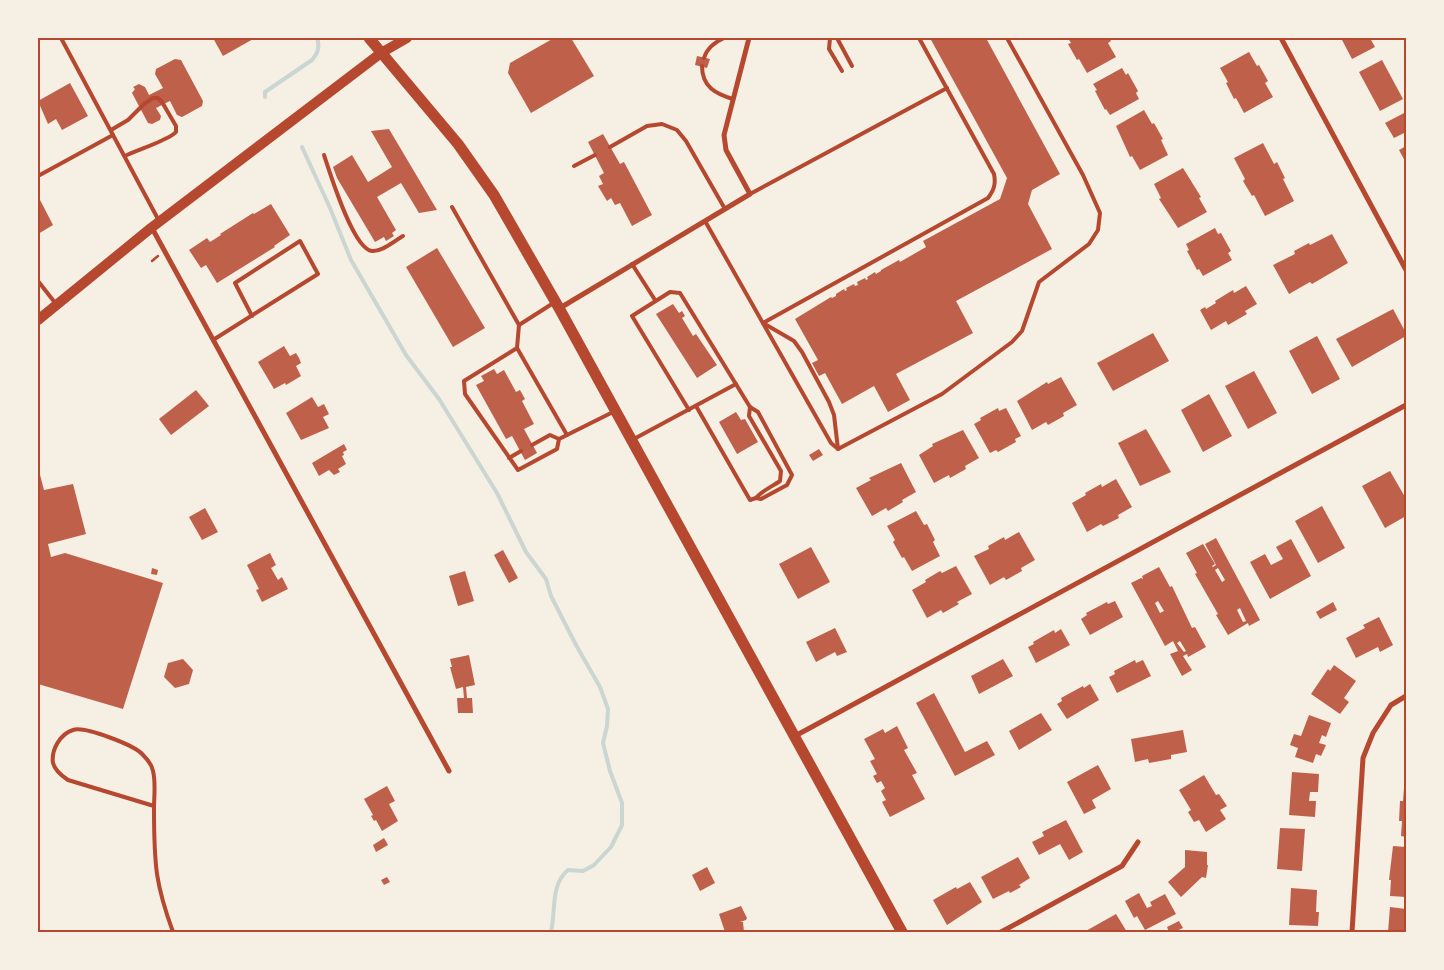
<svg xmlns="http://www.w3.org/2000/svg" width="1444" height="970" font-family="Karla,sans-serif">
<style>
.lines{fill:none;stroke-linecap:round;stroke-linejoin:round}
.stream{stroke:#c9d6d2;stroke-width:4}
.building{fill:#bf614a;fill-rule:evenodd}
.path{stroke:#b5482f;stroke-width:2.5}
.service{stroke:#b5482f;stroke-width:4}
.minor{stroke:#b5482f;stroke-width:5}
.secondary{stroke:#b5482f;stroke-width:10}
.primary{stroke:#b5482f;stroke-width:11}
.neatline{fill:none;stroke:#b5482f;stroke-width:2}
</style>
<rect width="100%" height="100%" fill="#f6efe4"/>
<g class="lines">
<g class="stream">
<path d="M265,97V92L312,60C318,53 320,47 317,38"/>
<path d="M302,147L330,208L351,260L406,355L439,399L497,493L526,552L546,579L551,596L576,645L600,687L608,709L607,726L603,743L610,771L622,803V825L611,847L594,865L583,871L568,870C550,885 556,911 551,932"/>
</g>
</g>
<g class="building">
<polygon points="213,38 255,38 223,56"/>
<polygon points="554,38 571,38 594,76 531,113 508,73 510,63"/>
<polygon points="930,38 986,38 1060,174 1032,190 1028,204 1052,249 956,301 973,333 896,374 910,400 888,412 874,386 842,404 825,373 819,376 812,363 818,360 795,319 831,297 832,298 836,296 836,294 844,289 845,291 847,290 846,288 854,284 855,286 858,285 857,282 865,278 866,280 868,279 867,277 875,272 876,274 881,271 881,270 899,260 900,262 926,247 923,241 1000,199 1007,178"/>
<polygon points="1068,38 1109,38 1111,41 1108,43 1116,57 1087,73 1079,59 1077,60 1068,44 1071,43"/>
<polygon points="1341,38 1370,38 1375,47 1352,59"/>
<polygon points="1249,52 1257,66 1259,65 1268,81 1265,83 1273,97 1244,113 1236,98 1234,99 1226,83 1228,82 1220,68"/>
<polygon points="697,56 710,59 707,68 695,65"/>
<polygon points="175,59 181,60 203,101 202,106 182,117 177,115 170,101 156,108 161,116 160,120 152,124 148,123 132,93 135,89 133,87 139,84 145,87 149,95 163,88 155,74 156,69"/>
<polygon points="1382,60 1403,99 1380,111 1359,72"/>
<polygon points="1122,68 1126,75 1128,73 1138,91 1136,93 1139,99 1110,115 1106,109 1105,110 1095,91 1097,90 1093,84"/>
<polygon points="70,83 88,116 62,130 56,119 48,124 38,101"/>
<polygon points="1144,110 1152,124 1154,123 1163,139 1161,140 1168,155 1140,170 1132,156 1130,157 1116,126"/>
<polygon points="1406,112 1406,136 1404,133 1394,138 1385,123"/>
<polygon points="389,129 437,210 419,213 401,183 377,197 396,230 392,233 394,236 386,241 384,237 375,242 337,178 333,167 352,155 368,182 392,167 371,131"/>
<polygon points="603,134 620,164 624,162 652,215 632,226 620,203 615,205 611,198 607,201 598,186 603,184 599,176 604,173 588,142"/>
<polygon points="1263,143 1274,164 1277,162 1285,178 1283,179 1294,201 1265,216 1254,195 1252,196 1243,181 1245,179 1234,158"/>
<polygon points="1406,146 1406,163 1399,150"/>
<polygon points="1183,168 1201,197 1199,198 1207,212 1178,228 1159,199 1161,198 1154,184"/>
<polygon points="38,196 53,225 38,234"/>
<polygon points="271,204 290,235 274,246 275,247 217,283 206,265 201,268 189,250 207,238 210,242 221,235 220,234 253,213 254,214"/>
<polygon points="1215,228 1218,234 1221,233 1231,251 1228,253 1232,260 1203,276 1199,269 1197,270 1187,251 1189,250 1186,244"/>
<polygon points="1332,234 1348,263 1312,284 1310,282 1289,294 1273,265 1295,254 1294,251 1309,243 1310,245"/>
<polygon points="437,248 485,328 453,347 406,267"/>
<polygon points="1246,286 1257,304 1245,311 1247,314 1228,325 1226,321 1211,330 1200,310 1205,307 1206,309 1216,303 1215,301 1233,290 1234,293"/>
<polygon points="673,304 679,313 682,311 685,316 682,318 693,336 696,334 717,365 697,378 656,314"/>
<polygon points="1393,309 1406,333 1406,336 1352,367 1336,339"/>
<polygon points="1153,333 1169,361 1113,391 1097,363"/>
<polygon points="1317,336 1340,379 1312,394 1289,351"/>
<polygon points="284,346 290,356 296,353 299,358 301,363 296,366 301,376 286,385 285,383 274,389 258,362"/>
<polygon points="494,369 497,374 504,370 516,392 520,390 525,399 522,401 534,424 524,429 537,453 525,460 512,436 506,439 476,385 484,381 481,376"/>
<polygon points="1254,371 1277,413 1248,429 1225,386"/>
<polygon points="1061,377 1077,405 1063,413 1064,416 1048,425 1046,422 1032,430 1017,401 1047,382 1048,384"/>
<polygon points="196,390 209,406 171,435 159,419"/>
<polygon points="1209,394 1232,436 1203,452 1181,410"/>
<polygon points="312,397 318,407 324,404 329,414 323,417 329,428 301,440 286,413"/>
<polygon points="998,408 999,411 1006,408 1021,436 1015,439 1016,442 998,452 996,450 990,453 974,424 981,420 980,418"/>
<polygon points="736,412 741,420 745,419 758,442 737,454 719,422"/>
<polygon points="1146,429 1171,472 1140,486 1118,443"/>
<polygon points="963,430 979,458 965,466 966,469 950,478 949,475 934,483 919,455 933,446 932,444"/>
<polygon points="344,444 347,450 343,452 344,455 342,456 346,464 338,469 340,472 334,475 329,470 319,476 312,463"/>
<polygon points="819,449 823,455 813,461 809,455"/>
<polygon points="901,463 916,492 902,500 903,502 888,511 886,508 872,516 856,488 871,480 869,478"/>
<polygon points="38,467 44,490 73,484 86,534 48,544 51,557 65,553 163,583 123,709 38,684"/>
<polygon points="1390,471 1405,497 1406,502 1406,516 1385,528 1362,486"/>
<polygon points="1116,479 1132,507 1118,515 1119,518 1103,526 1101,524 1087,532 1072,503 1086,495 1085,493 1101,484 1102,487"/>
<polygon points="1322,506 1345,548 1318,563 1295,521"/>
<polygon points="205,508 218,532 202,540 189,517"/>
<polygon points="916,511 924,525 927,524 935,540 933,542 940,556 912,571 904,557 902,558 893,542 895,540 887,526"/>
<polygon points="1019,532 1035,560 1021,568 1022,571 1006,580 1004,577 990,585 974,556 989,549 988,546 1004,537 1005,540"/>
<path d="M1216,538L1260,620L1249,626L1248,623L1228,635L1216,615L1218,614L1195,574L1197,573L1186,553L1203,544L1215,564L1212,566L1213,567L1216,565L1205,544ZM1218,568L1225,580L1222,582L1215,570ZM1240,608L1246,621L1243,622L1237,610Z"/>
<polygon points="1291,539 1311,576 1270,599 1250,562 1265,554 1271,565 1283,559 1276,547"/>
<polygon points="811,547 830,582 798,599 779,564"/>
<polygon points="503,550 518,578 509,583 494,555"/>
<polygon points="270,553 276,565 271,568 278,580 282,577 288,589 262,602 256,590 259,589 247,565"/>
<polygon points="956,566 972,594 957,602 959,604 943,613 941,610 927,618 912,590 926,582 925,580 940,571 942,573"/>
<path d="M1159,567L1170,587L1172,586L1192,628L1195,627L1206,647L1188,657L1187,654L1183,656L1192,670L1182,676L1170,654L1178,651L1173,641L1165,646L1131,583L1141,578L1143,579L1142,576ZM1158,601L1164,611L1160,613L1155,603ZM1180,641L1186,651L1184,652L1177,643Z"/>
<polygon points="152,568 158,570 157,575 151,574"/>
<polygon points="465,571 474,601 458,606 449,576"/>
<polygon points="1115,601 1123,617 1090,635 1081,619 1087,615 1086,613 1107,602 1108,604"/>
<polygon points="1333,602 1337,610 1320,619 1316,612"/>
<polygon points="1379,617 1393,645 1380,652 1378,647 1356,658 1346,638 1365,628 1363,625"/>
<polygon points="835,628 847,652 837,656 835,652 816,662 806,642"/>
<polygon points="1061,629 1070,645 1036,663 1028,647 1034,644 1033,642 1054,630 1055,633"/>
<polygon points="469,655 475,685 466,687 467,698 472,698 473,713 458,713 457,698 464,698 463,687 456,689 450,667 452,667 450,659"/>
<polygon points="183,659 193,670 189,684 175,688 164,677 168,663"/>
<polygon points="1003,659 1013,676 979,694 971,676"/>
<polygon points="1135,660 1136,663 1143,660 1151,676 1117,693 1109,677 1115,674 1114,671"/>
<polygon points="1334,665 1356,681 1344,698 1349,702 1340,714 1311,694 1328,669 1330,671"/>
<polygon points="1090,684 1099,700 1067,719 1057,704 1062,701 1061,698 1083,686 1084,688"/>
<polygon points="934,693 965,752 987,741 995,755 955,776 916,703"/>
<polygon points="1041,713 1052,730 1019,750 1009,731"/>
<polygon points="1309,715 1331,723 1326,737 1322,735 1319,743 1326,745 1321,756 1316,754 1313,763 1295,757 1298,748 1290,745 1294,734 1301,736"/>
<polygon points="897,726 908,748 904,750 917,773 912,775 925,799 890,817 882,802 886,800 881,791 885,788 881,781 877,783 873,776 877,774 870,761 875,759 864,739 883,729 885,733"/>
<polygon points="1183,730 1187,752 1171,755 1171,759 1149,763 1148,759 1135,762 1131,739"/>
<polygon points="1098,765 1111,789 1092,800 1096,808 1084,814 1067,782"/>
<polygon points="1292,772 1319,774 1318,792 1310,792 1309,801 1316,801 1315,817 1289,815"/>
<polygon points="1204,775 1216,795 1219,794 1227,806 1220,810 1226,819 1206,832 1199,820 1194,822 1188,812 1191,810 1179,790"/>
<polygon points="387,786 395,801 389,804 398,821 382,831 376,820 374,821 371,816 373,815 364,799"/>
<polygon points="1404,788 1406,788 1406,837 1401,836 1402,821 1399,821 1400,801 1403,801"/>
<polygon points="1066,820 1083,852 1069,860 1060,844 1039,855 1032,842 1044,836 1042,832"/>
<polygon points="1280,828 1305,829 1302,871 1277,869"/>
<polygon points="384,838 388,845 376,852 373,845"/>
<polygon points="1393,846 1406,847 1406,897 1390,896 1391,880 1389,880"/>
<polygon points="1185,850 1207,852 1207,865 1208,865 1206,878 1202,877 1181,897 1168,882 1185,867"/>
<polygon points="1018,857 1030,878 1019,885 1021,887 1010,893 1009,891 993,899 981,877"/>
<polygon points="707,867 715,883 700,891 692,875"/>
<polygon points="387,877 390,882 384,885 381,880"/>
<polygon points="970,882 982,902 947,925 933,900 956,887 957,889"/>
<polygon points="1291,888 1317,890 1316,912 1319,912 1318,926 1289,925"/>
<polygon points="1139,893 1147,908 1152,906 1150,902 1165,894 1176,914 1145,930 1137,916 1134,918 1125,901"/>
<polygon points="741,906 747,918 746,920 740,922 743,922 744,932 725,932 719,914"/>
<polygon points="1390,907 1406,909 1406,932 1388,932"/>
<polygon points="1116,914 1127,932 1084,932"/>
<polygon points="1179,921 1183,928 1174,932 1169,932 1167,927"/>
</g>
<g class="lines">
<polyline class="path" points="152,261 158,256"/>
<g class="service">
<polyline points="61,38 158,219"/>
<polyline points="830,38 829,49 842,71"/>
<polyline points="837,38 852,66"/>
<path d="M704,58C707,48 715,42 724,38"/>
<path d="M702,66C702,87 716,94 733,99"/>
<path d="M111,130L128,120L144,104L153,98H158L162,102L176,126V132C169,140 137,150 125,156"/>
<polyline points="610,147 647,126 662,124 677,130 686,141 725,209"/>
<path d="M324,155C330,173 353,249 372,251C382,252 394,241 403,236"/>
<polyline points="574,166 595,155"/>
<polyline points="38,176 113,135"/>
<polyline points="750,194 947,88"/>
<polyline points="452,207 519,325 555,302"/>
<polyline points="705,221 831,443 838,449 942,394 1012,342 1022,331 1039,282 1089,244 1098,230 1100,213 1083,175 1007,38"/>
<polyline points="632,264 655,300"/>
<polyline points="38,281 56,304"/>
<polyline points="519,325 517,348 464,381 465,394 518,470 557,449 559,439"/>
<polyline points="213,340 318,274 300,241 235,283 252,316"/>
<polyline points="517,348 567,435"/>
<path d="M750,407L749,416L781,471L780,481C773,486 760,492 756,498"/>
<polyline points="689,410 632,316 670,292 680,293 750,407 758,412 792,475 787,485 761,499 756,498 750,500 696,406"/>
<polyline points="632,440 736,384"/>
<polyline points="532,445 550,435 559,439 615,411"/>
<path d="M838,449L834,415L829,402L802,352L794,341L763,323L988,198C994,190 996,184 994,174L919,38"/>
<polyline points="509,458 521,451"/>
<path d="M154,806L68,780C62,776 55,771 53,763C51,750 60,734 73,730C84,726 135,745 143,755C147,759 152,765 153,771C156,783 154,796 154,809C154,830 154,852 157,874C160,894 166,913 173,932"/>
</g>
<g class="minor">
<polyline points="1281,38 1406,270"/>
<polyline points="152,228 449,771"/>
<polyline points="560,308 750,194 726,150 724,135 749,38"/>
<polyline points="795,736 1406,405"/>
<polyline points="1001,932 1122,866 1138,842"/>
<polyline points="1352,932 1363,758 1373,733 1391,705 1406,696"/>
</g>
<polyline class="secondary" points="38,320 151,228 381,53 407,38"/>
<polyline class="primary" points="369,38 458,144 494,195 559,308 902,932"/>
</g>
<rect width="1444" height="970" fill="none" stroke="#f6efe4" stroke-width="78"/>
<rect x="39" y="39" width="1366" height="892" class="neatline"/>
</svg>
